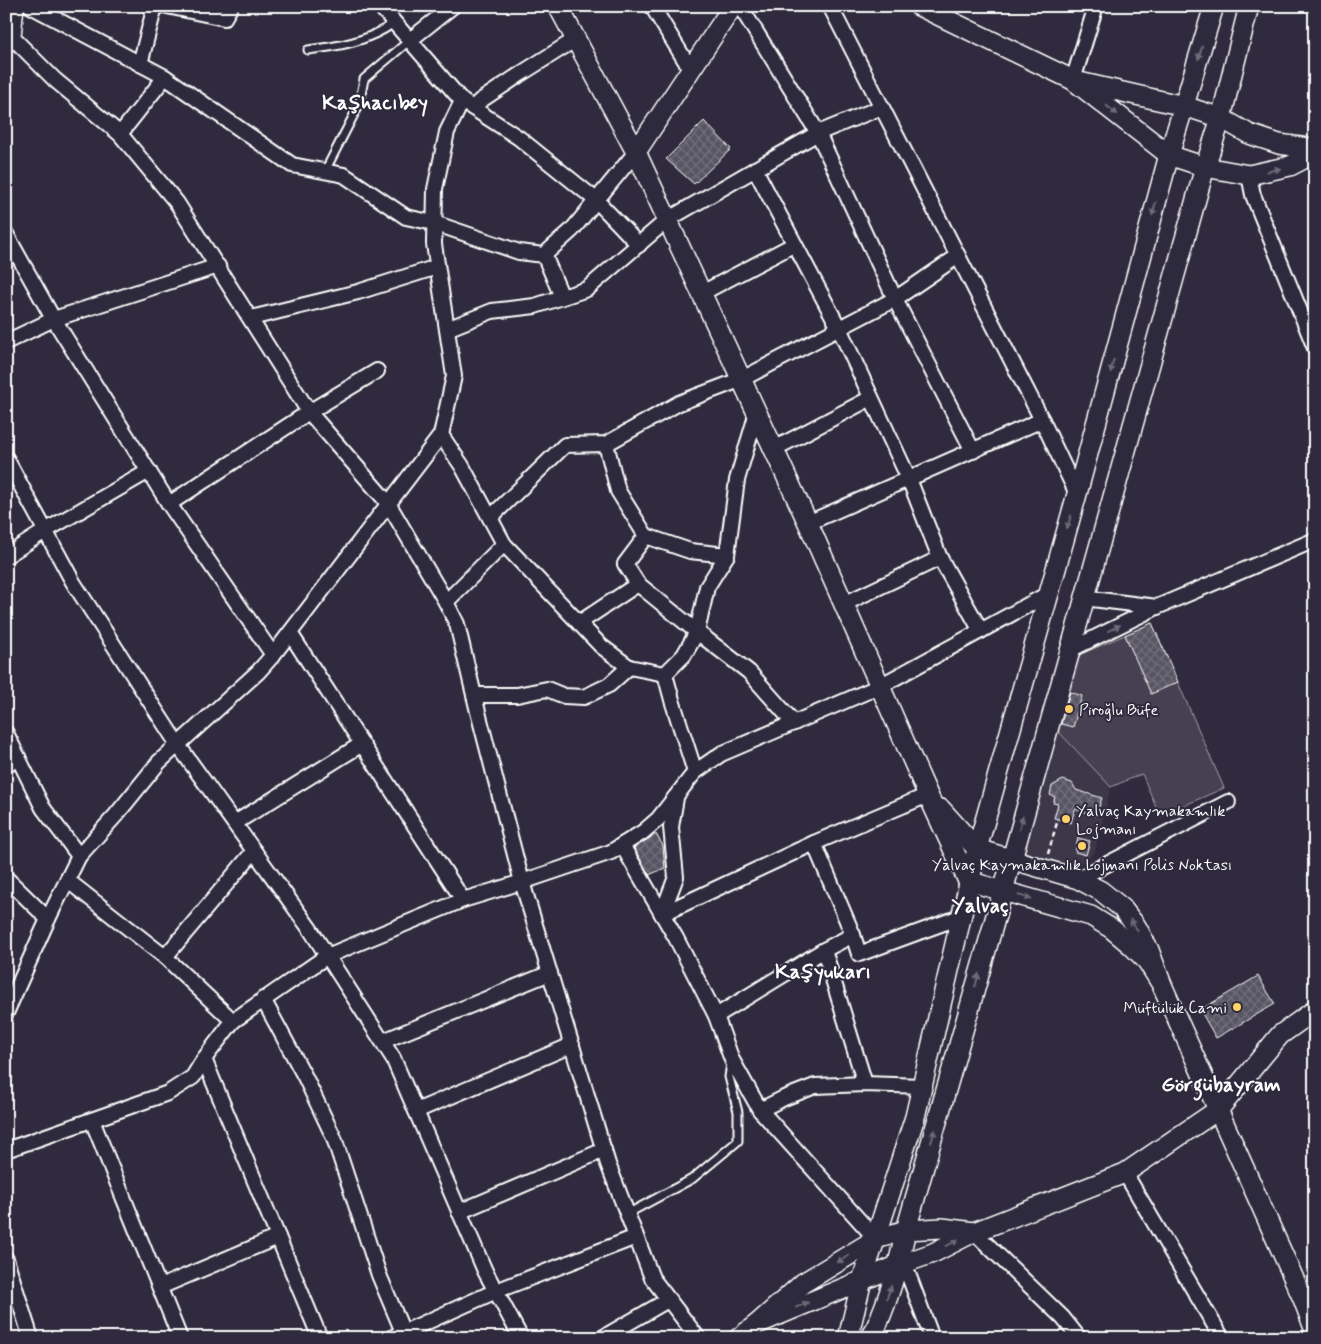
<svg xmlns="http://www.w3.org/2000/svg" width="1321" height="1344" font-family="Mynerve,sans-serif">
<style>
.built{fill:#3c3749}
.green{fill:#464152;stroke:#a2a0a8}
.building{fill:url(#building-cross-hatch);stroke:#fff}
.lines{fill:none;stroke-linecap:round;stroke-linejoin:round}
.lane-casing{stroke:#fff;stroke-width:11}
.street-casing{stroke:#fff;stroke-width:18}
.secondary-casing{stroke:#fff;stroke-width:22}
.path{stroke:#fff;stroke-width:2.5;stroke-dasharray:5 4;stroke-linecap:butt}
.lane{stroke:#2f2a3d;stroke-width:7}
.street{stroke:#2f2a3d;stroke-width:14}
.secondary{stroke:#2f2a3d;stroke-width:19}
.oneway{fill:#6d6a77}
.poi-dot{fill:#ffd166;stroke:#2f2a3d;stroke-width:2}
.labels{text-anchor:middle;stroke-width:4;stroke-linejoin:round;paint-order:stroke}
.poi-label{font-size:16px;fill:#fff;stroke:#2f2a3d;text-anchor:start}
.district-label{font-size:21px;font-weight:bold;fill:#fff;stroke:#2f2a3d}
</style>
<defs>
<pattern id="building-cross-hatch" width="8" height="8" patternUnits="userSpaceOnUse" patternTransform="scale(1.25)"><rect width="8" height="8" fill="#595564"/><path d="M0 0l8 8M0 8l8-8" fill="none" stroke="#726e7b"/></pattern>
</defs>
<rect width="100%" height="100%" fill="#2f2a3d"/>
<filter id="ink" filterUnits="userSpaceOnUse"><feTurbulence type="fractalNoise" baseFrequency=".02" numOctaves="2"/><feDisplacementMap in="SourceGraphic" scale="10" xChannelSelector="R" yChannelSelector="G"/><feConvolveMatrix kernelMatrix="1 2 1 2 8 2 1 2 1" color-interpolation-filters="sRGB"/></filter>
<g filter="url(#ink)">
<polygon class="built" points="1055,728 1111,787 1095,852 1070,873 1017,857"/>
<polygon class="green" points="1152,623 1224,788 1160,816 1142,774 1111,787 1055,728 1077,656"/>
<g class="building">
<polygon points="704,121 731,149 694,184 666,159"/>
<polygon points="1152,623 1178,682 1151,694 1125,635"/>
<polygon points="1070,692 1082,696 1073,727 1061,724"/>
<polygon points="1063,780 1072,783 1076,790 1102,798 1096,816 1075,809 1071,823 1054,818 1058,804 1053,803 1055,797 1050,795 1052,786"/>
<polygon points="656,834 663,846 665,868 649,875 634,848"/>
<polygon points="1078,838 1090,841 1086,855 1075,852"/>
<polygon points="1258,976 1275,1004 1216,1038 1200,1010"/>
</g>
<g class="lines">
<defs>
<g id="lane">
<path d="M308,50C340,46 367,42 394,23"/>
<polyline points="1308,157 1315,169"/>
<polyline points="325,171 359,105 364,79 410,40"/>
<polyline points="627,1214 692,1179 738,1141 738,1112 729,1077 731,1063"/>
</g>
<g id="street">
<polyline points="31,6 165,77 292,165 344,175 406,217 434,223 519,252 544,255 572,230 636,152"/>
<polyline points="167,6 224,18 231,6"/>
<polyline points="380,6 462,101 519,138 596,200 639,245"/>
<polyline points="652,6 691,70"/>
<polyline points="740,6 818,133 895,299 973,451"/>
<polyline points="830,6 1042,420 1077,494"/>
<polyline points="11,36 55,80 120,134 177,203 309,412 388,503 446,602 457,624 478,712 522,882 608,1164 652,1278 698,1338"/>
<polyline points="410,40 453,6"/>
<polyline points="140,64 155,6"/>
<polyline points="1073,80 1096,6"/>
<polyline points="473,108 480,101 522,73 576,39"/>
<polyline points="120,134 165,77"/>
<polyline points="755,169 839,328 909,479 940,558 981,631"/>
<polyline points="1249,175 1253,195 1315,348"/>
<polyline points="6,234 50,313 169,504 273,655"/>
<polyline points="544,255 562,297"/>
<polyline points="702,293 793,245"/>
<polyline points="251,318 358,292 437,267"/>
<polyline points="447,329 492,311 535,306 587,289 667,220 818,133 882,107"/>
<polyline points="6,342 54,319 218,266"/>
<polyline points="441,435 462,466 504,544 601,646 629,667 665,674"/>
<polyline points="606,444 618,491 646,536 690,551 727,555"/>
<polyline points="774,449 871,398"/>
<polyline points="6,458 73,582 178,745 310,929 393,1058 485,1271 521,1338"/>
<polyline points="169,504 309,412 377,371"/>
<polyline points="490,518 565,445 606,444 679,403 742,379 895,299 958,256"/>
<polyline points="808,523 1042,420"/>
<polyline points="646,536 625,564 638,584 697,632 749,672 794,723"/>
<polyline points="6,556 45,531 149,471"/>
<polyline points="446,602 504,544"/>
<polyline points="844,604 940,558"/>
<polyline points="1157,607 1315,540"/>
<polyline points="579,623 638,584"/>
<polyline points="290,633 463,900"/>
<polyline points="1070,650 1157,607 1084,598"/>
<polyline points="474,695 517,695 547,689 564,696 584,697 609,685 629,667"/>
<polyline points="6,733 43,808 79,856"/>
<polyline points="6,766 18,757"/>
<polyline points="695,772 672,700 665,674 684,655 697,632 707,587 727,555 737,480 757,412"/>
<polyline points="235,823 362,744"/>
<polyline points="622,845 676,938 716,1016 732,1060 760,1110 876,1239"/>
<polyline points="6,878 48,919"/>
<polyline points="1078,879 1228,802"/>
<polyline points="67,880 165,957 233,1021"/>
<polyline points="662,914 814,843 928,795"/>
<polyline points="662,914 676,877 671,827 676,798"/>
<polyline points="853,935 859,954 960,917"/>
<polyline points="824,950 865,1084"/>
<polyline points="165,957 254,851"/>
<polyline points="263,999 305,1077 334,1138 379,1275 403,1332"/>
<polyline points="6,1013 48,919 79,856 116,815 159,762 258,672 273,655 441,435 454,376 434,244 435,189 447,132 462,101"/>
<polyline points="716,1016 824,950 853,935 814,843"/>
<polyline points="383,1041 550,973"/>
<polyline points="204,1059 320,1338"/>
<polyline points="760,1110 784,1098 815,1086 865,1084 922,1086"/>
<polyline points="416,1111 572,1045"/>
<polyline points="92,1120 180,1338"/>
<polyline points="6,1150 168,1093 193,1077 204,1059 233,1021 327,956 463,900 522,882 611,852 643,832 658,819 695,772 721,754 880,686 1048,594"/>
<polyline points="1125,1173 1222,1338"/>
<polyline points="459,1212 604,1150"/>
<polyline points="974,1232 1063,1318 1079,1338"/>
<polyline points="6,1259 31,1338"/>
<polyline points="904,1263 932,1338"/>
<polyline points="160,1287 278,1237"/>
<polyline points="391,1338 496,1291 636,1237"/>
<polyline points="602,1338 668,1300"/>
</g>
<g id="secondary">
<polyline points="558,6 636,152 808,523 928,795 968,881 1091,916 1112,929 1131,945 1147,961 1162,985"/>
<polyline points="919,6 1073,80 1169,155 1205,167 1249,175 1290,166 1315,153"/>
<polyline points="6,43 11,36 14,6"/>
<polyline points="1079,82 1184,106 1221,118 1249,134 1279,144 1315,149"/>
<polyline points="636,152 733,6"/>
<polyline points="941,809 977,849 1078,879 1101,891 1122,908 1136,926 1149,950 1162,985 1303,1299 1315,1331"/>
<polyline points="974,1232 1125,1173 1219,1109 1280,1035 1315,1010"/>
<polyline points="739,1338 757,1324 803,1283 876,1239 906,1230 942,1228 974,1232 933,1253 899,1265 757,1324"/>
<polyline points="848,1338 862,1280 915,1117 977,849 1077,494 1169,155 1214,6"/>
<path d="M871,1338C888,1304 898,1267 906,1230L1003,891L1205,167L1221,118L1249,6"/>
</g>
</defs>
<use href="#lane" class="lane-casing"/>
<use href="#street" class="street-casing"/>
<use href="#secondary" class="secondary-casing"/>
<polyline class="path" points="1048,854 1058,819"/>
<use href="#lane" class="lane"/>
<use href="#street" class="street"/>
<use href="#secondary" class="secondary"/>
</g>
<defs><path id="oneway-solid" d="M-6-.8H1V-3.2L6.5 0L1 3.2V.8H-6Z" transform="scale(1.25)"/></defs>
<g class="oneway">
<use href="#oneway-solid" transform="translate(1200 53) rotate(106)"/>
<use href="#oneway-solid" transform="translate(1112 110) rotate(38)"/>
<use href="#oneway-solid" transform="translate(1274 170) rotate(-13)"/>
<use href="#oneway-solid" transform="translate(1154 209) rotate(105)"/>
<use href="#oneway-solid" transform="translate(1112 366) rotate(105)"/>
<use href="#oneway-solid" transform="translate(1069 522) rotate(106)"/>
<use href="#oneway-solid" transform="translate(1114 628) rotate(-26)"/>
<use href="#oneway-solid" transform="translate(1021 823) rotate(-74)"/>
<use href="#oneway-solid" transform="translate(1025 897) rotate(16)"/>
<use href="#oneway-solid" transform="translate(1134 925) rotate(-124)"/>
<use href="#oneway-solid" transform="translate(977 980) rotate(-74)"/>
<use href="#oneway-solid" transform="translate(933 1136) rotate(-74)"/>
<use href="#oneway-solid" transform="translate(952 1243) rotate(-28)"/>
<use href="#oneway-solid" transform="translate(843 1259) rotate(149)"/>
<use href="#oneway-solid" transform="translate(889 1292) rotate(-71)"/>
<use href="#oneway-solid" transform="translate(802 1305) rotate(-23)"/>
</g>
</g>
<g class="poi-dot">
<circle cx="1069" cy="709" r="5"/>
<circle cx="1066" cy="819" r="5"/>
<circle cx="1082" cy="846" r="5"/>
<circle cx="1237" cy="1007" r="5"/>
</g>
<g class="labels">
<g class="poi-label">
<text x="1079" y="715">Piroğlu Büfe</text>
<text x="1076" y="816">Yalvaç Kaymakamlık<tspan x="1076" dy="18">Lojmanı</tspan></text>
<text x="1082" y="870" text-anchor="middle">Yalvaç Kaymakamlık Lojmanı Polis Noktası</text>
<text x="1227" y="1013" text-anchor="end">Müftülük Cami</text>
</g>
<g class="district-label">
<text x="375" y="109">Kaşhacıbey</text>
<text x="980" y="912">Yalvaç</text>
<text x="823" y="978">Kaşyukarı</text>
<text x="1221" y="1091">Görgübayram</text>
</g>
</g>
<rect width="1321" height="1344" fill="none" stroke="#2f2a3d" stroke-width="25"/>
<rect x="12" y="12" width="1296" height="1319" fill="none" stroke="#fff" stroke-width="2" filter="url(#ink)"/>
</svg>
